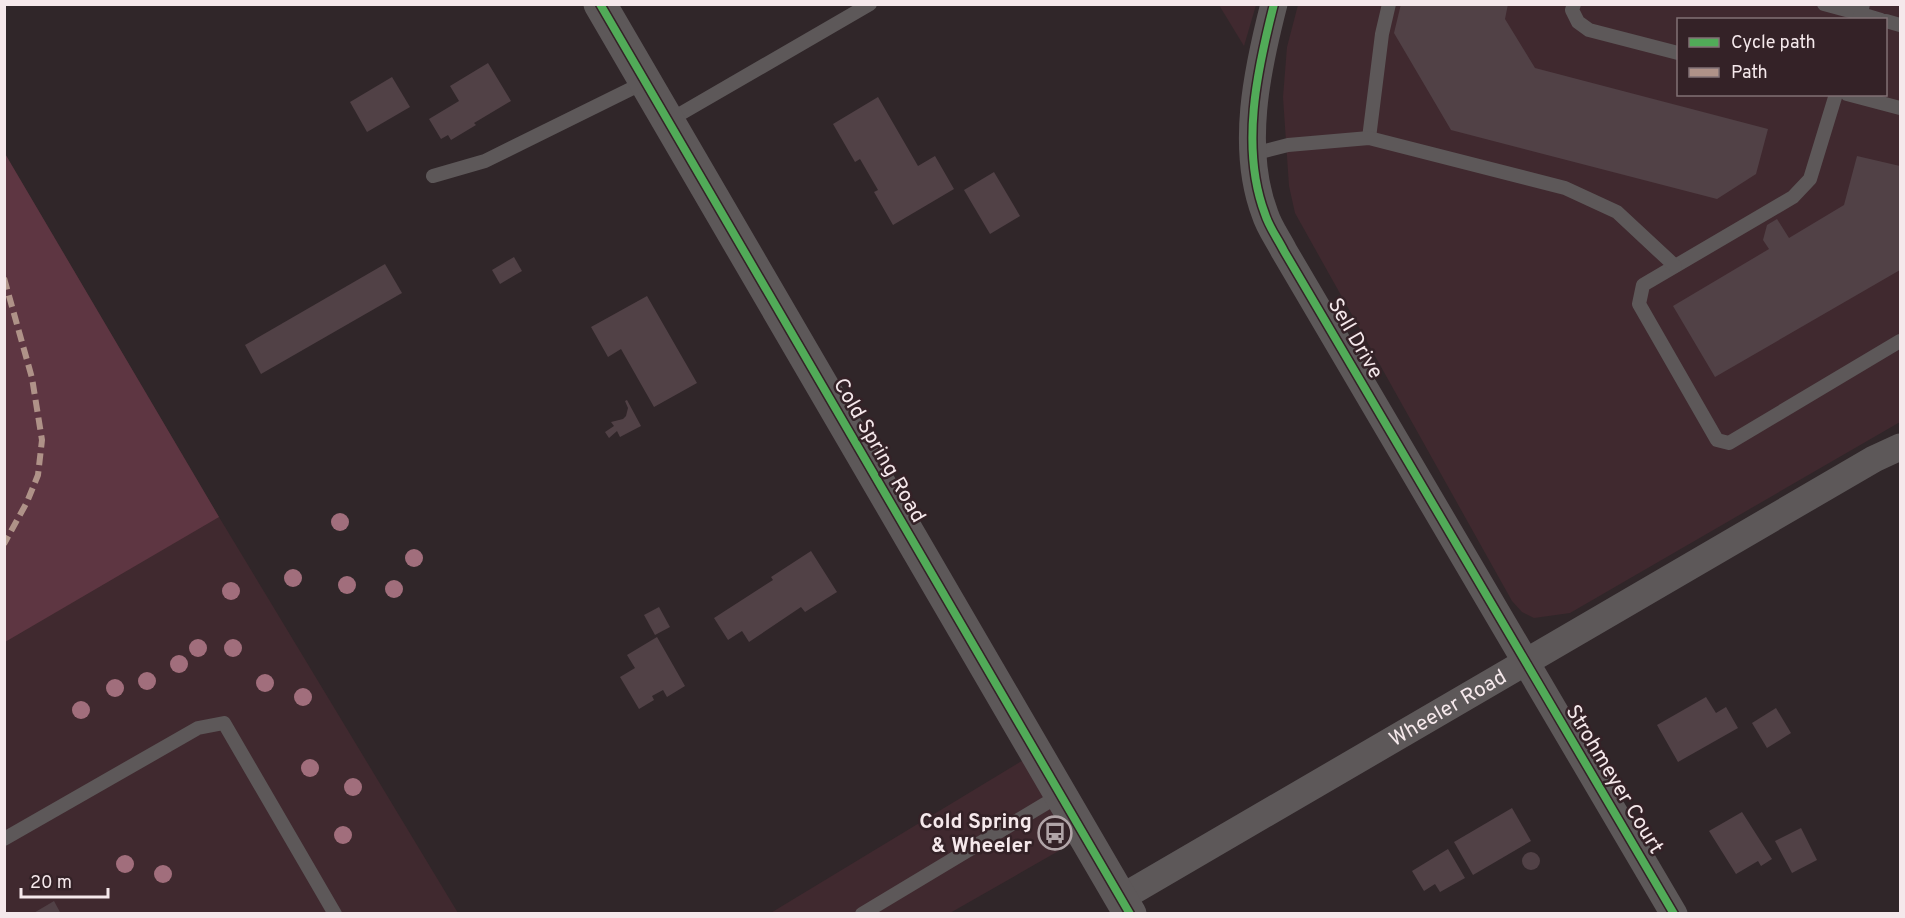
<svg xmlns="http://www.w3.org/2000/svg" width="1905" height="918" font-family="Overpass,sans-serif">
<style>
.built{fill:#40292f;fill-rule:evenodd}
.green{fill:#5e3642}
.building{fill:#514146}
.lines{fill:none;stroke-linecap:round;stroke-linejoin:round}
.service{stroke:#5d5859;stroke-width:14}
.minor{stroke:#5d5859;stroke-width:27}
.tertiary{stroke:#5d5859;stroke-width:33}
.quiet{stroke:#af9288;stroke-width:6;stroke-dasharray:12 6;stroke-linecap:butt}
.cycleway-casing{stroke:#342227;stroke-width:11}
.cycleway{stroke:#51ab58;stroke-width:8}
.tree{fill:#a16e7c}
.labels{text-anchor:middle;stroke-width:5;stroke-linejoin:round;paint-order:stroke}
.street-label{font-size:21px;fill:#f5e8eb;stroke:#342227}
.poi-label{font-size:21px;font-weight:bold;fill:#f5e8eb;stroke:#342227;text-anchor:end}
</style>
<rect width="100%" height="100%" fill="#302629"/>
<g class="built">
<polygon points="1219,5 1256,5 1244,46"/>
<path d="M1298,5H1900V422L1570,613L1534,618L1522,612L1512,601L1295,213L1289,186L1283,97L1287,47ZM1678,20H1886V94H1678Z"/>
<polygon points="4,152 219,517 458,913 5,913"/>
<polygon points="1025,759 1076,841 950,913 769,914"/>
</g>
<polygon class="green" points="4,152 219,517 5,642 4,642"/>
<g class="building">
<polygon points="1401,4 1508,4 1505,19 1535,68 1768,129 1756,174 1717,199 1451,130 1394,33"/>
<polygon points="488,63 511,101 474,123 476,125 451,140 448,135 441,139 429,119 459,101 450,86"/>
<polygon points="392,77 410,107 367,132 350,102"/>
<polygon points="878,97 918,166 935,156 954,189 893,225 874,192 878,190 860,159 855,162 833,124"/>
<polygon points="1857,156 1900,166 1900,270 1715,377 1673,306 1769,249 1763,240 1767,225 1777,219 1789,238 1844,205"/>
<polygon points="994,172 1020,216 990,234 964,190"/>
<polygon points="514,257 522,271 500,284 492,270"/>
<polygon points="385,264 402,293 261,374 245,345"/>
<polygon points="647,296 697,383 654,407 621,349 608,357 591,327"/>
<polygon points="627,400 641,426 620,437 617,431 609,438 605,432 614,426 611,422 623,419 626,416 628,408 625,401"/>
<polygon points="811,551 837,592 805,612 801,607 749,642 742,631 728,640 714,618 773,580 771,577"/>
<polygon points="659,607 670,627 655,635 644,615"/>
<polygon points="657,637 685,686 667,697 663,690 652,696 654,700 639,709 620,677 635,668 627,655"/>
<polygon points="1706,697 1716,713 1726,707 1738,728 1678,762 1657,725"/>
<polygon points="1776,708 1791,733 1767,748 1752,723"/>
<polygon points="1512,808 1531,841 1473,875 1454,842"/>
<polygon points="1742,812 1772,859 1761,866 1758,861 1736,874 1709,831"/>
<polygon points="1801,828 1817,860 1792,873 1775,841"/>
<polygon points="1448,849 1465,878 1440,892 1435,884 1424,891 1412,871"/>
<circle cx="1531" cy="861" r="9"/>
<polygon points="54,901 61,914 32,914"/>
</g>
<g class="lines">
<g class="service">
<polyline points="1574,4 1572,10 1578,22 1589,30 1678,53"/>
<polyline points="1824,4 1861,14 1863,4"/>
<polyline points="1859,20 1861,14 1881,20"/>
<polyline points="1886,21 1900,25"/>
<polyline points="1836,94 1810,179 1793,197 1643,285 1639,304 1717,440 1729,443 1900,341"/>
<polyline points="1847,94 1900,108"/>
<polyline points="668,121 870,4"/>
<polyline points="1369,138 1382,34 1389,4"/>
<polyline points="1253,154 1288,145 1369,138 1565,188 1617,212 1675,266"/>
<polyline points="433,176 485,161 645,82"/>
<polyline points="4,839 198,728 224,723 335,914"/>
<polyline points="862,914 1060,795"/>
</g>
<g class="minor">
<path d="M1274,4C1257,70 1240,148 1265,214C1269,227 1278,239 1284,251L1674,914"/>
<path id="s1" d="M1121,898L1874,459L1900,447"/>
</g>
<polyline class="tertiary" points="600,4 1130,914"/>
<polyline class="quiet" points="4,278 32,378 42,440 38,475 27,502 4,544"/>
<defs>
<g id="cycleway">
<polyline points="600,4 1130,914"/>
<path d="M1274,4C1257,70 1240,148 1265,214C1269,227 1278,239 1284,251L1674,914"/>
</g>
</defs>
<use href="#cycleway" class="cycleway-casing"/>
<use href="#cycleway" class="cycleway"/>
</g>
<g class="tree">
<circle cx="340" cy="522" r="9"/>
<circle cx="414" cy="558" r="9"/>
<circle cx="293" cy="578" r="9"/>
<circle cx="347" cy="585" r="9"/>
<circle cx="394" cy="589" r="9"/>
<circle cx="231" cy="591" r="9"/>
<circle cx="198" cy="648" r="9"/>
<circle cx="233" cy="648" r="9"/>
<circle cx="179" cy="664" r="9"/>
<circle cx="147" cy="681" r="9"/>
<circle cx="265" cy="683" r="9"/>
<circle cx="115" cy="688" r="9"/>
<circle cx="303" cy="697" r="9"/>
<circle cx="81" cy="710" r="9"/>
<circle cx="310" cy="768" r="9"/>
<circle cx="353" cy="787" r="9"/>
<circle cx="343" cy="835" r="9"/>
<circle cx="125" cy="864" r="9"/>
<circle cx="163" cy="874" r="9"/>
</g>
<defs>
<symbol id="bus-ring" viewBox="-11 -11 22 22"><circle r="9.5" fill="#342227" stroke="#b0a4a7" stroke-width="1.5"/><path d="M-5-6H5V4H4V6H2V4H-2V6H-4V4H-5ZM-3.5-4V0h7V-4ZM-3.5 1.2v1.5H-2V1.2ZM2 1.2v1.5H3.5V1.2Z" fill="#b0a4a7"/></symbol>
</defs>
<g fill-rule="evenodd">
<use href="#bus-ring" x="1036" y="814" width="38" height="38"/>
</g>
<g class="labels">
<g class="street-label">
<text transform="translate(1356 338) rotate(60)" y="7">Sell Drive</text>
<text transform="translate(880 450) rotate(60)" y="7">Cold Spring Road</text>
<text dy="7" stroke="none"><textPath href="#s1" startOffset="378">Wheeler Road</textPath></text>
<text transform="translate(1615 779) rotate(59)" y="7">Strohmeyer Court</text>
</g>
<g class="poi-label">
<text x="1032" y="828">Cold Spring<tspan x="1032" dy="24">&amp; Wheeler</tspan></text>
</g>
</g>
<rect width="1905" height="918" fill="none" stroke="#f5e8eb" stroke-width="12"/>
<rect x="1677" y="18" width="210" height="78" fill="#342227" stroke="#817175" stroke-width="1.5"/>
<rect x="1689" y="38" width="30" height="9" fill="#51ab58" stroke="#817175" stroke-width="1.5"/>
<text x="1731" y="48" font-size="18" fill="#f5e8eb">Cycle path</text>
<rect x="1689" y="68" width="30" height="9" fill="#af9288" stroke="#817175" stroke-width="1.5"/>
<text x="1731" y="78" font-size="18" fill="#f5e8eb">Path</text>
<path d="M21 888v9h87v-9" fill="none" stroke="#f5e8eb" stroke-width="3"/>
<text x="30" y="888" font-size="18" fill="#f5e8eb" stroke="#342227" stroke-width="4.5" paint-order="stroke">20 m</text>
</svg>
